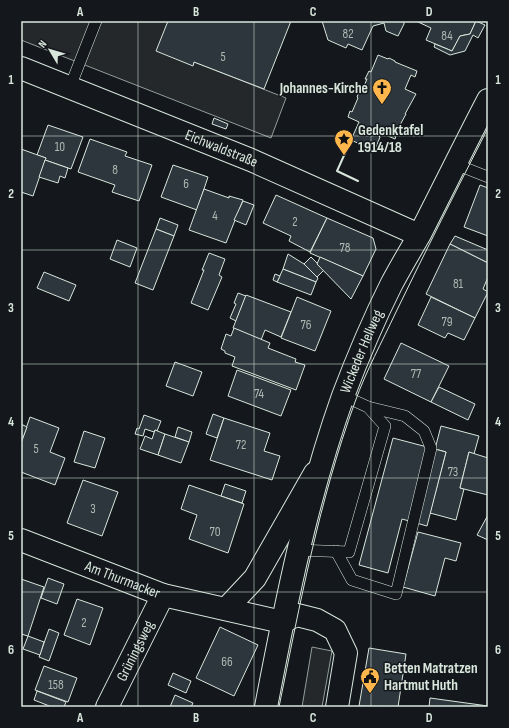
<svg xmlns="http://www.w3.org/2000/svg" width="509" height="728" font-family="'Sofia Sans Condensed',sans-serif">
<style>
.parking{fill:#24282b;stroke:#939e99}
.building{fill:#2c363c;stroke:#d8e6dc}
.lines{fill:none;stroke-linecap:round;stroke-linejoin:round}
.service-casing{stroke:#d8e6dc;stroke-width:12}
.minor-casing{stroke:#d8e6dc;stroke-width:24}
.secondary-casing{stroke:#d8e6dc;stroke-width:24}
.service{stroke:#14181c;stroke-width:11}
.minor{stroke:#14181c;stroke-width:22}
.secondary{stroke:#14181c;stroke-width:22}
.tram{stroke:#d8e6dc;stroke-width:1}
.wall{stroke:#d8e6dc;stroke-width:2}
.grid{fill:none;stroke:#d8e6dc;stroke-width:1;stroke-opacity:0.55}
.labels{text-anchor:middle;stroke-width:3;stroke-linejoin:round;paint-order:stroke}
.number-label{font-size:13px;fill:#adbab4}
.poi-label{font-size:15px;font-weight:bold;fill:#d8e6dc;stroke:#14181c;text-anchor:start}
.street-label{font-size:15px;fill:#d8e6dc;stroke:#14181c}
.neatline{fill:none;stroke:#d8e6dc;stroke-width:1.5}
.grid-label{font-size:13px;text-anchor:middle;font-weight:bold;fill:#d8e6dc}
</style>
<rect width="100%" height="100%" fill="#14181c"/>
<g class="parking">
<polygon points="21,21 168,21 193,65 194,62 286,98 271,138 21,40"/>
<polygon points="312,647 332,651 322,707 302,707"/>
</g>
<g class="building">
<polygon points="168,21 291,21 264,89 194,62 193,66 156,51"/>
<polygon points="322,21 404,21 404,24 398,36 386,31 384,23 373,26 362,50 348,44 346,48 328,40"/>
<polygon points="416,21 476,21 470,34 460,36 452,51 426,40 431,28"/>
<polygon points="476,21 485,25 478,38 473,35 465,51 450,55 434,47 435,44 452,51 460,36 470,34"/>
<polygon points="378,55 388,59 389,58 395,61 395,62 417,71 415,77 411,75 405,89 416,94 405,114 406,114 394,136 396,136 395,139 381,133 379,136 380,137 376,147 375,146 373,150 351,140 359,122 348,117 350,111 352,112 358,98 357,97 359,92 361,93 367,79 365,79 369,71 371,72"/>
<polygon points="214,118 228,124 226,129 212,124"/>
<polygon points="48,125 83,137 71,169 45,160 46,158 37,155"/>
<polygon points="90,139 127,152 125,156 152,165 139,201 112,192 115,185 78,172"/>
<polygon points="21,149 46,158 33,196 21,192"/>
<polygon points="45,160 68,168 65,178 60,176 58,183 39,177"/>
<polygon points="173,165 208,177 197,210 161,197"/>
<polygon points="480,185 488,188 488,236 464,227"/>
<polygon points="204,189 229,198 229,196 243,200 226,243 189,230"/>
<polygon points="276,195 327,218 310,252 289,241 291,236 263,223"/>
<polygon points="243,201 254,205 246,225 234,220"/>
<polygon points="160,218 178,225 174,236 156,229"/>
<polygon points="327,218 373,238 376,249 363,276 310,253"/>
<polygon points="156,229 174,236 153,290 135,283"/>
<polygon points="455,236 488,250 488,263 450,244"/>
<polygon points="117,240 137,248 130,267 110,259"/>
<polygon points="450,244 488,263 488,277 483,289 488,292 475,318 426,294"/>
<polygon points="209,253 225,259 219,275 222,277 208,310 191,303 204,270 202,270"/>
<polygon points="288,254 304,264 318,278 316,282 283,269"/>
<polygon points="311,257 324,270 317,277 304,264"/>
<polygon points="320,257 363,276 351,299 317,264"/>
<polygon points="283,269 316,282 311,295 277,282"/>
<polygon points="44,272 76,285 69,301 37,288"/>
<polygon points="275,274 280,276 277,282 273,280"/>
<polygon points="238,293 246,296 236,321 230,318 236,304 234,303"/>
<polygon points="246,295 291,312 281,337 265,330 261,340 233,328"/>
<polygon points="297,297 331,311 315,351 281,338"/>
<polygon points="431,297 475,318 464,340 448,333 445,338 418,325"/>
<polygon points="234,328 270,343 268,348 296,359 295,362 305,365 296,390 232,366 235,357 225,353 225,351 221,349 226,334 231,336"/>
<polygon points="401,343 449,366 431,402 384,379"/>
<polygon points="175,362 202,372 193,396 166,386"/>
<polygon points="237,370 291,390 281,416 228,396"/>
<polygon points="439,387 475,404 468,420 431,402"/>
<polygon points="213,414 224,418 217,438 206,434"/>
<polygon points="144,415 161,421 157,431 155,430 154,432 145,429 143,436 135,434 137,428 139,429"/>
<polygon points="30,417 59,428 50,452 65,458 55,485 21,472 21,443"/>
<polygon points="224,418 270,433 264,451 280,456 272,480 210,460"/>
<polygon points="21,424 27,427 21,443"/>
<polygon points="441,426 479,436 474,454 469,452 460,488 464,489 456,520 430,513 446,452 435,449"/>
<polygon points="178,427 192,432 189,442 175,437"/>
<polygon points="155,430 165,434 158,455 140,449 145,436 152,439"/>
<polygon points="84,431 105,438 95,468 74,462"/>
<polygon points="165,434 189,442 181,463 158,455"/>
<polygon points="393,438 446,452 427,526 402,519 388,573 359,565"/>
<polygon points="469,452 488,458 488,495 460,488"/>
<polygon points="83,480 118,492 102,536 67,523"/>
<polygon points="225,484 246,491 242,503 221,496"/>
<polygon points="189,485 244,504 228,553 189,539 197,515 181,509"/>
<polygon points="488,515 488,540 477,535"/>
<polygon points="418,532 461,543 456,561 445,558 435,596 403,587"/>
<polygon points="48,578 64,584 57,604 41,598"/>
<polygon points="21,579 44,587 28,636 21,634"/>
<polygon points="77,599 103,608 90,645 64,635"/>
<polygon points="220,627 258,645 234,696 196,678"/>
<polygon points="49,629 59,633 49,661 39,657"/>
<polygon points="28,636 44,642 40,655 23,649"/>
<polygon points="369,648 406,654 398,707 359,706"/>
<polygon points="44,666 77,678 68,702 35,690"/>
<polygon points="173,673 191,681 186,693 168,685"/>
<polygon points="37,691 66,702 64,707 52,707 34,700"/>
<polygon points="175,695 193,703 191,707 170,707"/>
<polygon points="430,698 488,706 488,707 429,707"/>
</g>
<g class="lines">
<defs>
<g id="service">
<polyline points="70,87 96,21"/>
<polyline points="455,164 488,177"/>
<polyline points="298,550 349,552 385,426 368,407 344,396"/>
<polyline points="336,551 352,580 396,594 431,448 424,431 405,416 368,407"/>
</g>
<g id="minor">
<path id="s1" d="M21,68L251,160L419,235"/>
<path id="s2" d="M21,540L163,595L282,622L297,615L317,620L335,630L346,653L337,707"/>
<polyline points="226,609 255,578 315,473"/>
<path id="s3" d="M107,707L163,595"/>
</g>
<g id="secondary">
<path id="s4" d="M266,707C286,602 307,497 343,396C357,359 373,321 391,285C400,268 410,251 420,234C443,189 465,144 488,100"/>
</g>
</defs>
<use href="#service" class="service-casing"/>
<use href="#minor" class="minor-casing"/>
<use href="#secondary" class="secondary-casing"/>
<use href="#service" class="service"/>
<use href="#minor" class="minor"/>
<use href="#secondary" class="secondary"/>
<path class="tram" d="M279,707C300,604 319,501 355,402C366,371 382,342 396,312C426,250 457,189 488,128"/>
<polyline class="wall" points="351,140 337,171 358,181"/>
</g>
<path class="grid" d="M138,21V707M254,21V707M371,21V707M21,136H488M21,250H488M21,364H488M21,478H488M21,592H488"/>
<defs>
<symbol id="church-pin" viewBox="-11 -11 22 30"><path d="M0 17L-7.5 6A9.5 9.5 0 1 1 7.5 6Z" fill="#ffb74d" stroke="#14181c"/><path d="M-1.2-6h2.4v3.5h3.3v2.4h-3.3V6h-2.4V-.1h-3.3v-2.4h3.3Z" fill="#111"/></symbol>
<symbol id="sight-pin" viewBox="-11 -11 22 30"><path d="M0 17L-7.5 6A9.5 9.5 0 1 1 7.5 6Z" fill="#ffb74d" stroke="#14181c"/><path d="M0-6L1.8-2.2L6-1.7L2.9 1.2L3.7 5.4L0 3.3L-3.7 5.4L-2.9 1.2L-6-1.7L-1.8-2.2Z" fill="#111"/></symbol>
<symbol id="civic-pin" viewBox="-11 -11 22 30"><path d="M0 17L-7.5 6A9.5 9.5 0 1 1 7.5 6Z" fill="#ffb74d" stroke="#14181c"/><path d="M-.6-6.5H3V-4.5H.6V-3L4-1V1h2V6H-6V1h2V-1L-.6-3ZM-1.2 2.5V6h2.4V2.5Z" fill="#111"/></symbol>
</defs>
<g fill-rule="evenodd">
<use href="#church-pin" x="371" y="77" width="22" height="30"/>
<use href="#sight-pin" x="333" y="128" width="22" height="30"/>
<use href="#civic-pin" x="359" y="666" width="22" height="30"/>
</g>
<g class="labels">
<g class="number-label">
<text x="348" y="38">82</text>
<text x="447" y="40">84</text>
<text x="223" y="61">5</text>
<text x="60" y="151">10</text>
<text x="115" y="174">8</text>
<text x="186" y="188">6</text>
<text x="215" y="220">4</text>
<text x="295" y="226">2</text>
<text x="345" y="252">78</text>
<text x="458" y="288">81</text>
<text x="447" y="326">79</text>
<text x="306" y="329">76</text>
<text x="416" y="378">77</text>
<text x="259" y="398">74</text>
<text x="241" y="449">72</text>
<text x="36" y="453">5</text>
<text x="453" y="476">73</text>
<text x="93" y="513">3</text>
<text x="215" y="536">70</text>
<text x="84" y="627">2</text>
<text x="227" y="666">66</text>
<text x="56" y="689">158</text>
</g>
<g class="poi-label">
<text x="368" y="93" text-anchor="end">Johannes-Kirche</text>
<text x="358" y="135">Gedenktafel<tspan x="358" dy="17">1914/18</tspan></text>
<text x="384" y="673">Betten Matratzen<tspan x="384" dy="17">Hartmut Huth</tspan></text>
</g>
<g class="street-label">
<text dy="5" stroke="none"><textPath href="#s1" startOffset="216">Eichwaldstraße</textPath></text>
<text dy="5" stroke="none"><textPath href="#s4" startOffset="369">Wickeder Hellweg</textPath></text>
<text dy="5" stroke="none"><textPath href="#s2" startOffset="109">Am Thurmacker</textPath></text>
<text dy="5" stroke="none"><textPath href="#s3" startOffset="63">Grüningsweg</textPath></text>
</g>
</g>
<rect width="509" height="728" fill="none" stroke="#14181c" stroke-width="44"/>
<g transform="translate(50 50) rotate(308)" stroke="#14181c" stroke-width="3" paint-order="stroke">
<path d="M0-3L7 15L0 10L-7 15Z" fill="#d8e6dc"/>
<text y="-6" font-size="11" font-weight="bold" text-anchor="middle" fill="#d8e6dc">N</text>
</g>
<rect x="22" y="22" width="465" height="684" class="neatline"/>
<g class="grid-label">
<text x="80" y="16">A</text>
<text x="196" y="16">B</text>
<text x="313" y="16">C</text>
<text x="429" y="16">D</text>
<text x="11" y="84">1</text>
<text x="498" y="84">1</text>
<text x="11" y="198">2</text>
<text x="498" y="198">2</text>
<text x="11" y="312">3</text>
<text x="498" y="312">3</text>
<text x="11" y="426">4</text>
<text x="498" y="426">4</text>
<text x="11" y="540">5</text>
<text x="498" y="540">5</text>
<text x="11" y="654">6</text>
<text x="498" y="654">6</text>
<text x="80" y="722">A</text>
<text x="196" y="722">B</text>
<text x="313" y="722">C</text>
<text x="429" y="722">D</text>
</g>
</svg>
